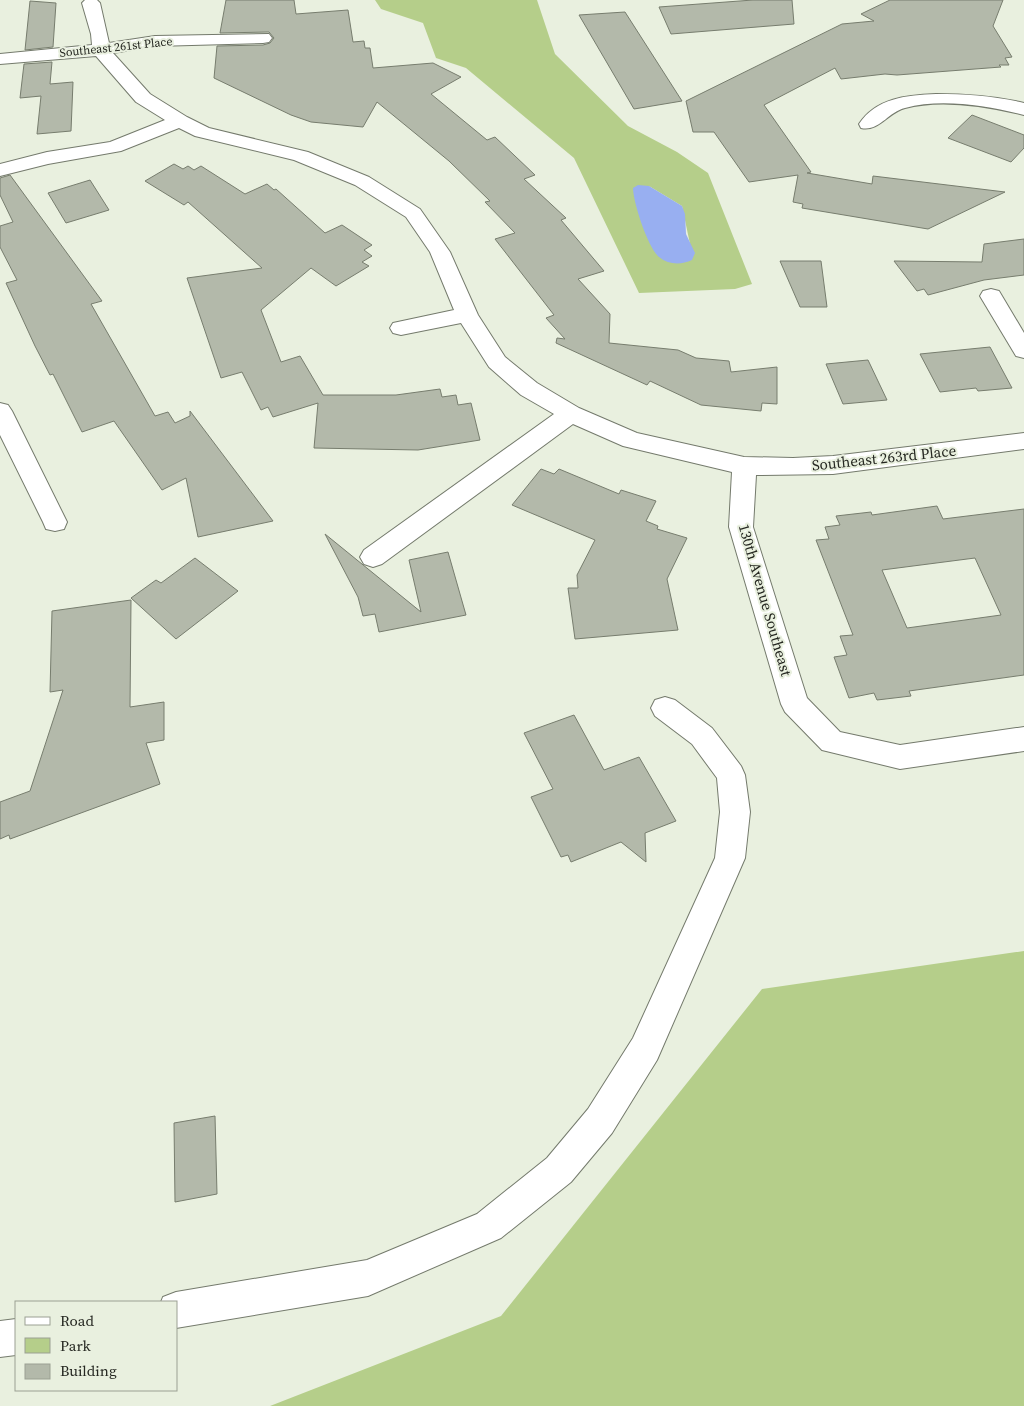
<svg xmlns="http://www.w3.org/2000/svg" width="1024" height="1406" font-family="'Source Serif 4',serif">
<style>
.green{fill:#b5ce8a;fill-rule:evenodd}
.water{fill:#98aff1}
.building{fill:#b3b9aa;stroke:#777d6e;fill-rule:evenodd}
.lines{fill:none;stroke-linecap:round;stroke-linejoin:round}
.minor-casing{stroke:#747a6c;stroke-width:2}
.minor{fill:#fff;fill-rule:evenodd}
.labels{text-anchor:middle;stroke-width:4;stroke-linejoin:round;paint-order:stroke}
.far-street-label{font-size:12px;fill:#252721;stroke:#e9f0df}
.street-label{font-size:15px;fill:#252721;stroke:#e9f0df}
</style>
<rect width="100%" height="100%" fill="#e9f0df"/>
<g class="green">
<path d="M375,0H537L555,54L628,126L677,152L708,173L752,284L735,289L639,293L574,158L466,68L436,58L423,23L381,9ZM649,186L682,206L690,244Z"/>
<polygon points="1024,951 1024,1406 270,1406 501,1316 762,989"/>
</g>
<path class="water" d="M638,185L649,186L682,206L685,214L686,234L695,253L692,260C681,265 669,265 659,257C648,248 633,202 633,188Z"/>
<g class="building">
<polygon points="226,0 294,0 296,14 348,10 353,42 364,41 365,48 370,48 373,68 433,63 461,77 431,94 487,140 495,137 535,175 524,179 566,218 561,220 604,271 578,279 610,314 609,343 678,350 696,358 729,361 731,372 777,367 777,404 762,403 761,411 701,405 650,381 647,385 556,343 557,338 565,339 546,318 554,315 495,239 515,233 485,202 490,201 449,161 377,102 363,127 311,122 291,115 214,78 217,46 263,45 270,43 274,38 269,32 220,33"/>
<polygon points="753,0 792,0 794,24 671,34 659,7"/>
<polygon points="890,0 1003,0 993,26 1012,57 1005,58 1009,65 999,65 1001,67 897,75 885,74 841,79 835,68 764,105 811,172 807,173 872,184 873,176 1005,192 928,229 802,208 803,204 793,202 798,175 749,182 714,132 693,132 686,101 842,24 874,21 861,14"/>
<polygon points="30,1 56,3 53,47 25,50"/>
<polygon points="625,12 682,101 634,109 579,15"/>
<polygon points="52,62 50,84 73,82 71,131 37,134 41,96 20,98 24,64"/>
<polygon points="972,115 1024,135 1024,148 1011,162 948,138"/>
<polygon points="174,164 183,169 188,166 194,170 201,166 245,194 267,184 274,190 276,189 325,233 342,225 372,245 364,250 372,256 362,262 369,266 336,286 311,268 261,310 281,362 300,356 323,395 396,395 440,389 442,397 456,395 458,405 471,403 480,440 418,450 314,448 318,403 273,417 268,407 261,410 242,372 221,378 187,278 262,268 188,202 184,205 145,181"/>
<polygon points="10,175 102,301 91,304 155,416 168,412 175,423 190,416 190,411 273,521 198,537 186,478 162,490 114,421 82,432 53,374 50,375 35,346 6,283 17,280 0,247 0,226 13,222 0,195 0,178"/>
<polygon points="90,180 109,210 66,223 48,193"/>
<polygon points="1024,239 1024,275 984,280 928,295 924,289 917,291 894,261 982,262 984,244"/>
<polygon points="780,261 821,261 827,307 800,307"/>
<polygon points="990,347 1012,388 978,391 976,388 940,392 920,354"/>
<polygon points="868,360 887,400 843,404 826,364"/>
<polygon points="541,469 554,474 559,469 619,494 621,490 656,501 646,521 658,526 657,529 687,538 667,579 678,630 575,639 568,588 578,588 577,575 595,540 512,505"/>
<path d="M937,506L943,519L1024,509V675L909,691L911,696L877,700L874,693L849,698L834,657L847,655L840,636L853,635L816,540L829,539L825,527L840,525L836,516L871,512L872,515ZM975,558L1001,615L907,628L882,570Z"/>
<polygon points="325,534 421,612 409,560 448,552 466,615 379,632 375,614 363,616 358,597"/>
<polygon points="195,558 238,591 176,639 131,598 156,580 161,583"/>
<polygon points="131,600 130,707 164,702 164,740 146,743 160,784 10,839 9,835 0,839 0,802 30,791 63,690 50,692 52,611"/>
<polygon points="574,715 604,770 639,757 676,821 645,833 646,862 621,842 571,862 568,855 561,857 531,797 553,789 524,733"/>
<polygon points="215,1116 217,1194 175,1202 174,1123"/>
</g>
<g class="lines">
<defs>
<g id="minor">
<polygon points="85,0 97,0 100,3 109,43 155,36 269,34 272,38 269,42 263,43 155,46 113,53 150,94 187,117 209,128 308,152 369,177 420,209 450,252 478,315 505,357 537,383 579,408 637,433 744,457 793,458 833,456 1024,433 1024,449 833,474 756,475 753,527 807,698 840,732 900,745 1024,727 1024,751 900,769 822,750 785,712 781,704 729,527 732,472 623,446 573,424 382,564 373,567 364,564 360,557 364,550 554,414 521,395 489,367 461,323 401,335 393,333 390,328 393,323 454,310 430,252 406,217 355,185 294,160 195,136 179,128 121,151 48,164 0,176 0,164 47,152 110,142 165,120 136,102 96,56 0,64 0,54 92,45 91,34 82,3"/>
<path d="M936,94C966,94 995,96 1024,103V115C988,106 942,98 905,108C888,112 879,132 861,128L859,124C876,98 907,95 936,94Z"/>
<polygon points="991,289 999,291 1024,333 1024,358 1016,356 980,296 983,291"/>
<polygon points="0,403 8,405 12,411 67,522 64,529 55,531 46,529 43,522 0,435"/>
<polygon points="665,697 675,700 712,728 741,766 745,775 750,812 745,858 657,1060 612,1133 571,1182 501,1238 368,1296 176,1328 176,1302 161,1302 163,1297 176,1292 367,1260 477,1214 547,1158 588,1109 633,1038 715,858 720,812 717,778 692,744 655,716 651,708 655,700"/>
<polygon points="16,1319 16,1355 0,1357 0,1321"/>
</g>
</defs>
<use href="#minor" class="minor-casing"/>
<use href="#minor" class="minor"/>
</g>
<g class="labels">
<g class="far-street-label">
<text transform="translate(116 47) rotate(-6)" y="4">Southeast 261st Place</text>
</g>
<g class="street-label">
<text transform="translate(884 458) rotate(-6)" y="5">Southeast 263rd Place</text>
<text transform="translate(765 600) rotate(74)" y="5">130th Avenue Southeast</text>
</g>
</g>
<rect x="15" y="1301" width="162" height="90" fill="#e9f0df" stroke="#9ba093"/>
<rect x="25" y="1317" width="25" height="8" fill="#ffffff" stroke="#9ba093"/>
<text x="60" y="1326" font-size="15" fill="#252721">Road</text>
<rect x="25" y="1338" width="25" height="15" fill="#b5ce8a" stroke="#9ba093"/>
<text x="60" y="1351" font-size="15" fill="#252721">Park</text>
<rect x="25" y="1364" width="25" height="15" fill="#b3b9aa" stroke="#9ba093"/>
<text x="60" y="1376" font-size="15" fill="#252721">Building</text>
</svg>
